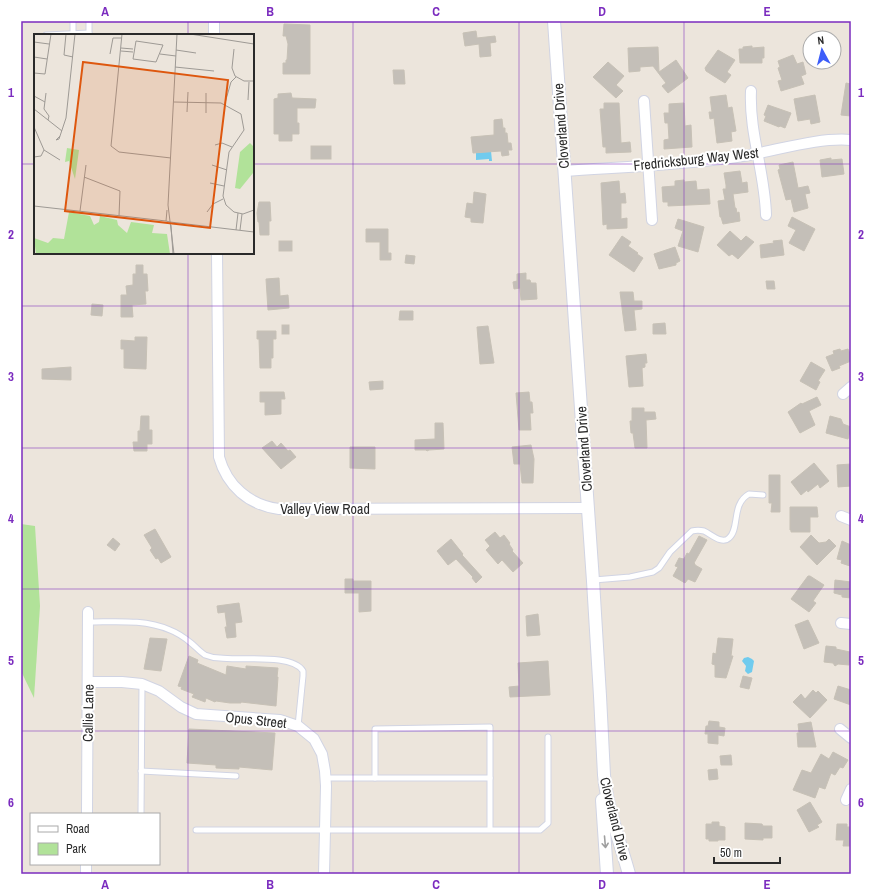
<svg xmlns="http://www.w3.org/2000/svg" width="872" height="895" font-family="'Archivo Narrow',sans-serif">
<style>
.green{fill:#b1e299}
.water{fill:#70cbee}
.building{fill:#c4bfb8;stroke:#c7c1b6}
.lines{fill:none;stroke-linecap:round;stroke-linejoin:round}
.service-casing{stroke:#d1d4e3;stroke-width:7}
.minor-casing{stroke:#d1d4e3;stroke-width:12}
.tertiary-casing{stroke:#d1d4e3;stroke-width:14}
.service{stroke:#fff;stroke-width:5}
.minor{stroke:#fff;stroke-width:10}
.tertiary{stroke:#fff;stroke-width:12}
.oneway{stroke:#9f9f9f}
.grid{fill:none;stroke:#7b2cbf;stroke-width:1;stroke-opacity:0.55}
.labels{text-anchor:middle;stroke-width:4;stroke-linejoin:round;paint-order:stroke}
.street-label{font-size:14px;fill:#2a2a2a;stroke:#fff}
.inset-road{fill:none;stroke:#9e9a95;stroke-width:1}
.view{fill:#de570e;fill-opacity:0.15;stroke:#de570e;stroke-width:2}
.inset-edge{fill:none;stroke:#2a2a2a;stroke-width:2}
.neatline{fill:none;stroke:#7b2cbf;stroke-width:1.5}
.grid-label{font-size:13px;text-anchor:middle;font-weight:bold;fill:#7b2cbf}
</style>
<rect width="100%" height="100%" fill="#ece5dc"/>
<polygon class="green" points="21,524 35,526 40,606 34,698 21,671"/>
<g class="water">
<polygon points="491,151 492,161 489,161 489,159 476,160 476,152"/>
<polygon points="748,657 752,659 754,661 752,672 748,674 745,671 746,666 742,661 744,658"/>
</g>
<g class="building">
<polygon points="284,24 310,25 310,74 283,74 283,63 286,63 286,60 287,60 288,44 286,36 283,36"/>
<polygon points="476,31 477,38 495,36 496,42 490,43 491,56 480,57 479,44 465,46 463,33"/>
<polygon points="752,46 752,48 764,47 764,58 762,58 762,63 740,63 739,49 743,49 743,47"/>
<polygon points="658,47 659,72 676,60 688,78 668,93 662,86 666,83 653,66 640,67 640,71 629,72 628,48"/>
<polygon points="718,50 735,60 727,72 731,75 725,83 706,71 705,68"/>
<polygon points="793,55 797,64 803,62 806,74 801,76 804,84 781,91 778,81 782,80 778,68 780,67 778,61"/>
<polygon points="608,62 624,76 616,85 623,91 616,98 593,77"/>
<polygon points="393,70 404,70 405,84 394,84"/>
<polygon points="846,83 851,84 851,116 841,115"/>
<polygon points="291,93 292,98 316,99 315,108 297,108 297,123 299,123 299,134 292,134 292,141 279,141 279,134 274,134 274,99 278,98 278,94"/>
<polygon points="726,95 728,108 732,107 736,131 731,132 732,141 717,143 714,118 710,119 709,112 712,112 710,97"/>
<polygon points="815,95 820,122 811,124 810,119 798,121 794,99"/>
<polygon points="604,103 619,103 621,143 630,142 631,152 606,153 606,147 603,147 600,109 604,109"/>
<polygon points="684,103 685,126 691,125 692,147 664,149 664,140 669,139 668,123 665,123 664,113 669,113 669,104"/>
<polygon points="768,105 791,113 785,128 780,126 779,127 764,121 766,116 764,115"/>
<polygon points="502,119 503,128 505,128 505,133 507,133 508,143 511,143 512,150 508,150 509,155 502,156 501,151 473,153 471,137 494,135 494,120"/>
<rect x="311" y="146" width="20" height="13"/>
<polygon points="831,158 831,160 842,159 844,174 822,177 820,160"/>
<polygon points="793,162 798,188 808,186 810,193 805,194 808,208 794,212 791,199 786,200 778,170 780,169 779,165"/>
<polygon points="740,171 742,183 747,182 748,192 733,194 735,208 736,208 737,213 739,212 740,221 723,224 721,217 720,217 718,201 725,200 723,189 726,189 726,185 724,173"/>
<polygon points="684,180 684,182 696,181 697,190 709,189 710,204 668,206 668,202 663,202 662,187 675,186 675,181"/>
<polygon points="619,181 620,194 625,193 626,203 621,203 621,219 627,218 627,228 607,229 607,224 603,225 601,183"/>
<polygon points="474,192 486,194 483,223 471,222 471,218 465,217 467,203 473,204"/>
<polygon points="259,202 270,202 271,221 269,221 269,235 260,235 259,222 258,222 257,213"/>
<polygon points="792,217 815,229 804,251 789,243 796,230 788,226"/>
<polygon points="678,219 704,227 698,252 678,246 683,231 675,228"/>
<polygon points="366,229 388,229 388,253 391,253 391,260 380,260 380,242 366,242"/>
<polygon points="730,231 741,241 746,236 754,242 738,259 732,254 729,256 717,245"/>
<polygon points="622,236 631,242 628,246 638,253 637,254 643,258 634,272 609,255"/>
<polygon points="782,240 784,255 761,258 760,245 774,243 773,241"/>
<rect x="279" y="241" width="13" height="10"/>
<polygon points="675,247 680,261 676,263 676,265 659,269 654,254"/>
<polygon points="406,255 415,256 414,264 405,263"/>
<polygon points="136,265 143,265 143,274 147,274 148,291 145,291 146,304 132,305 133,317 121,317 121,295 127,295 126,286 133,285 133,274 136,274"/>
<polygon points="526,273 526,280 530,280 531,283 536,283 537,299 521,300 520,288 514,289 513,282 517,281 517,274"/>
<polygon points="279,278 280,296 288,295 289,308 268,310 266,279"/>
<polygon points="766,281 774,281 775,289 767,289"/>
<polygon points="620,292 633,292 634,301 642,301 642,309 634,310 636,330 625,331"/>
<polygon points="92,304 103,305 102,316 91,315"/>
<polygon points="400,311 413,311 413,320 399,320"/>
<polygon points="665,323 666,334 653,334 653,324"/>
<rect x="282" y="325" width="7" height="9"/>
<polygon points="488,326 494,363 480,364 477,327"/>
<polygon points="257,331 276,331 276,339 273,339 273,358 271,358 271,368 260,368 259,339 257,339"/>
<polygon points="135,337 147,337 146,369 124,368 124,349 121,349 121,340 135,341"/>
<polygon points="840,349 841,351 848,349 851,356 851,361 839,366 840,368 832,371 826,357 834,354 833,351"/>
<polygon points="646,354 647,363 645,363 645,367 642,368 643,386 629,387 626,356"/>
<polygon points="811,362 825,370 818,381 820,382 816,390 800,381"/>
<polygon points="71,367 71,380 42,379 42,369"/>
<polygon points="383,381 383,389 370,390 369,382"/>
<polygon points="260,392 284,392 285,399 281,399 281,414 265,415 265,402 260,402"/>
<polygon points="529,392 530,402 532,402 533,413 530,413 531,430 519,430 516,393"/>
<polygon points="817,397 821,405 809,411 815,425 800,433 788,412 801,403 802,404"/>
<polygon points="632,408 644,408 644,412 655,412 656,419 646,420 647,448 635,448 633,433 631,433 630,421 632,421"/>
<polygon points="141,416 149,416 149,430 152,430 152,444 147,444 147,451 134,451 133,442 138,442 138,431 140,431"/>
<polygon points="830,416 841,419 843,424 851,427 848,439 826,433"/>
<polygon points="435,423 443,423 444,449 429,450 427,451 426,450 415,450 415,440 435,439"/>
<polygon points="272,441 277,447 281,443 288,451 290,450 296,457 281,469 262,448"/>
<polygon points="531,445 534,459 533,483 522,483 520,464 514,464 512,447"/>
<polygon points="350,447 375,447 375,469 350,468"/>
<polygon points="814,463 829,481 820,488 818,484 808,492 807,490 801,495 791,482"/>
<polygon points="851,464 851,486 838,487 837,465"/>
<polygon points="769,475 780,475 780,512 771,512 772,503 769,503"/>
<polygon points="790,507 817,507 818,517 810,517 810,532 791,532 791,530 790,530"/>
<polygon points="155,529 171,557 161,563 158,558 156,559 150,550 152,548 144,535"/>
<polygon points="495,532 500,538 504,535 510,543 509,544 513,550 512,551 523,563 513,572 502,560 498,564 486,550 490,546 485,540"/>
<polygon points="811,535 819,543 826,542 829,539 836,546 817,565 800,547"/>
<polygon points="699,536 707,540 694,563 695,564 695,565 702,569 695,582 688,579 685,583 673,576 678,567 675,566 679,558 684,559 687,553 689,554"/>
<polygon points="113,538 120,544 115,551 107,545"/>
<polygon points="451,539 463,554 462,555 482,577 476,583 472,578 473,577 456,559 448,565 437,551"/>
<polygon points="842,541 851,545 851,561 850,566 841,563 842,560 837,559"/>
<polygon points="808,576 810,576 824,585 813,601 816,603 809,612 791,599"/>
<polygon points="345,579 353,579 353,581 371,581 371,611 359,612 359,593 345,593"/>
<polygon points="835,580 851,582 851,598 842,597 842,595 834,593"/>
<polygon points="239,603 242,622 235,623 236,637 227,638 225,627 227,627 225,612 218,613 217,606"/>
<polygon points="538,614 540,635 527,636 526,616"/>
<polygon points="808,620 819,643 804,649 795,625"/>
<polygon points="150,638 167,639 161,671 144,669"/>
<polygon points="718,638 733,639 731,656 733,656 726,678 715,677 715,665 712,664 713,653 716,654"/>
<polygon points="826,646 836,647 836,649 850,652 849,665 838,664 835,666 833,663 824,662"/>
<polygon points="189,656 198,660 197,663 226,675 227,666 246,669 246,666 278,668 277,677 278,677 276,706 241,702 241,703 230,703 216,701 215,702 206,698 205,702 192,697 194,694 181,689 182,687 178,686"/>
<polygon points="548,661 550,695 510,697 509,687 519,686 518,663"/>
<polygon points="743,676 752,678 749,689 740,687"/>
<polygon points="838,686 851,690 851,705 834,699"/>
<polygon points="813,690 816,693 818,691 827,700 810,718 793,702 801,694 805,699"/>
<polygon points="709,721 719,722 719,727 725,728 724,736 718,735 718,744 708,743 708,734 705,734 706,726 708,726"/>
<polygon points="811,722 816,747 798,747 797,733 799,733 798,724"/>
<polygon points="189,729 275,733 272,770 239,767 239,769 216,768 216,765 187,763"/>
<polygon points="833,752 848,760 843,768 840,767 835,775 831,773 825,789 819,787 815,798 793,790 802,770 811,773 821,754 829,759"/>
<polygon points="731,755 732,765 721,765 720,756"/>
<polygon points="717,769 718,779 709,780 708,770"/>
<polygon points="810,802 822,822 817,825 819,827 809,832 797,810"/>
<polygon points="712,822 719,822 719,826 725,827 725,840 718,840 718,841 709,841 709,839 706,839 706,824 712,824"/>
<polygon points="745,823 762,824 763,826 772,826 772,838 763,838 763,840 745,839"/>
<polygon points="837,824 847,824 847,827 851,827 851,846 843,846 844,840 836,840"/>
</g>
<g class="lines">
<defs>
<g id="service">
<polyline points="73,21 73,35"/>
<polyline points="89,21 89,35"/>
<polyline points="46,35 89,33"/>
<path d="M594,580L630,577L653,572L659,568L670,552L692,531C696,530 700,530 704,531C711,534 722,545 729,538C740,529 731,504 749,494L763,495"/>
<path d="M88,622C116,622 144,619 170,630C178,633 185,638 191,643C196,647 200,652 205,655C210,657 215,658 220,658C239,661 292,653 303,671V676L298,726"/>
<polyline points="141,771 236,776"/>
<polyline points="326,778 490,778"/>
<polyline points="375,778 375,729 490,727 490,829"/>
<polyline points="141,814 142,684"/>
<polyline points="196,830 540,830 548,823 548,737"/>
</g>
<g id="minor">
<polyline points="214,21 214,35"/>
<path d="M751,91C749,133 765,173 766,215"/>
<polyline points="644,101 652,220"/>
<path d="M564,171C622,167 680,165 737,157C773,152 816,137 851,140"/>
<path d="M217,253L219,457C227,486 249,505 279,509L588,508"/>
<polyline points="843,394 851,387"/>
<polyline points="841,516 851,520"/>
<polyline points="841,623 851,624"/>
<polyline points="88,682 122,682 142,684 159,691 181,707 196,714 280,720 298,726 314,739 322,754 325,771 326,786 324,874"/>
<polyline points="840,729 851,738"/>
<polyline points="846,800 851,789"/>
<polyline points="87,814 88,612"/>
<polyline points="86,874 86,864"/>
</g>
<g id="tertiary">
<path d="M554,21L593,581L600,696L604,775C607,809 620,841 629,874"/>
<polyline points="602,800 607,874"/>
</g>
</defs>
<use href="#service" class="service-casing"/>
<use href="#minor" class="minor-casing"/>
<use href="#tertiary" class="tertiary-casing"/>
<use href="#service" class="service"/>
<use href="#minor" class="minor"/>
<use href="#tertiary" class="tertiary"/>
</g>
<defs><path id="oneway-shaft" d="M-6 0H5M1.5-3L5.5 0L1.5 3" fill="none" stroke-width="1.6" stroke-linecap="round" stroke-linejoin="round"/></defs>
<use class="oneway" href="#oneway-shaft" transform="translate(605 842) rotate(85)"/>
<path class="grid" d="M188,21V35M353,21V874M519,21V874M684,21V874M21,164H35M253,164H851M188,253V874M21,306H851M21,448H851M21,589H851M21,731H851"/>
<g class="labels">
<g class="street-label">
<text transform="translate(561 126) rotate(-94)" y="5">Cloverland Drive</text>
<text transform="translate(696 159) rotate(-6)" y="5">Fredricksburg Way West</text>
<text transform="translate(584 449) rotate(-94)" y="5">Cloverland Drive</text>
<text x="325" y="514">Valley View Road</text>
<text transform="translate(88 713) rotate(-89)" y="5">Callie Lane</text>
<text transform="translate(256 720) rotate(6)" y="5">Opus Street</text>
<text transform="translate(615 819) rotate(76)" y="5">Cloverland Drive</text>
</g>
</g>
<g transform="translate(34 34)">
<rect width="220" height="220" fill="#ece5dc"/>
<path d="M216,109L220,113L219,139L206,155L201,154L206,118ZM33,114L45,116L41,145L35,127L31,128ZM35,178L56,182L60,191L65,188L66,182L83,186L84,191L93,199L97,188L120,191L118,199L133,200L136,220H2L0,204L14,209L19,204L30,205Z" fill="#b1e299"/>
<path class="inset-road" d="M32,0L30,21L39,23M88,0L77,112L85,118L137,124M156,0L220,10M102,7L129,11L122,28L99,25ZM0,8L15,10M87,14L99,15M200,15L198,34L201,42L210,47H220M142,16L162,19M87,17L99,18M76,20L79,4H88M126,20L142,22M0,23L13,25M220,28V46M141,33L180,37M0,39L11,40L17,0M12,59L10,75L15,82L14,86M172,59V79M0,62L11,68M214,66L215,48M140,68L187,69L207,80L210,96L195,118L189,162L192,171L200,178L209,180L220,176M191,69L197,48L202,43M0,75L28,97M153,78L154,58M0,93L10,116L7,122L0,123M26,102L22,106L25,105L32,84L41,0M181,111L188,109L198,113M10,116L26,126M178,131L193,136M50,143L86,157L85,182M176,149L190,152M0,172L132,187M133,176L132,187L136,188M46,177L52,131M173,178L179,170L189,165M136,188L220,198M137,191L139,220M202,196L204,179M206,196L208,180M140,220L134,171L143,0"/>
<path class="view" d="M49,28L194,46L176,194L31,177Z"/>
<rect width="220" height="220" class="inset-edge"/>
</g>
<rect width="872" height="895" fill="none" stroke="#ffffff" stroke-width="44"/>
<rect x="30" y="813" width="130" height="52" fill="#ffffff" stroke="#aaaaaa"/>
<rect x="38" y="826" width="20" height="6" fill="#ffffff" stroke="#aaaaaa"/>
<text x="66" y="833" font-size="12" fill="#2a2a2a">Road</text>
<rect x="38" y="843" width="20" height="12" fill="#b1e299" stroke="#aaaaaa"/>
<text x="66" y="853" font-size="12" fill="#2a2a2a">Park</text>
<g transform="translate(822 50) rotate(353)"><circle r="19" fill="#ffffff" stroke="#aaaaaa"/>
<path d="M0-3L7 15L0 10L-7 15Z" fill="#3d5df9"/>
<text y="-6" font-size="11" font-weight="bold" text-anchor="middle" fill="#2a2a2a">N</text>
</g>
<path d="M714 857v6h66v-6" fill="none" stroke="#2a2a2a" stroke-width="2"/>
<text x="720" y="857" font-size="12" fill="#2a2a2a" stroke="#ffffff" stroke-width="3" paint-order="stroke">50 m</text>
<rect x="22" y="22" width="828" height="851" class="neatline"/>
<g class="grid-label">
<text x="105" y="16">A</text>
<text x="270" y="16">B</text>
<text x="436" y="16">C</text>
<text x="602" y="16">D</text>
<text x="767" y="16">E</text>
<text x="11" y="97">1</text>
<text x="861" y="97">1</text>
<text x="11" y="239">2</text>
<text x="861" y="239">2</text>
<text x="11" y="381">3</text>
<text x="861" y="381">3</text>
<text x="11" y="523">4</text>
<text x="861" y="523">4</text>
<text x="11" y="665">5</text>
<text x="861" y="665">5</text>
<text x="11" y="807">6</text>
<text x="861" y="807">6</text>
<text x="105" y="889">A</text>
<text x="270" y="889">B</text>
<text x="436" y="889">C</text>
<text x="602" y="889">D</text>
<text x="767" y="889">E</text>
</g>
</svg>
